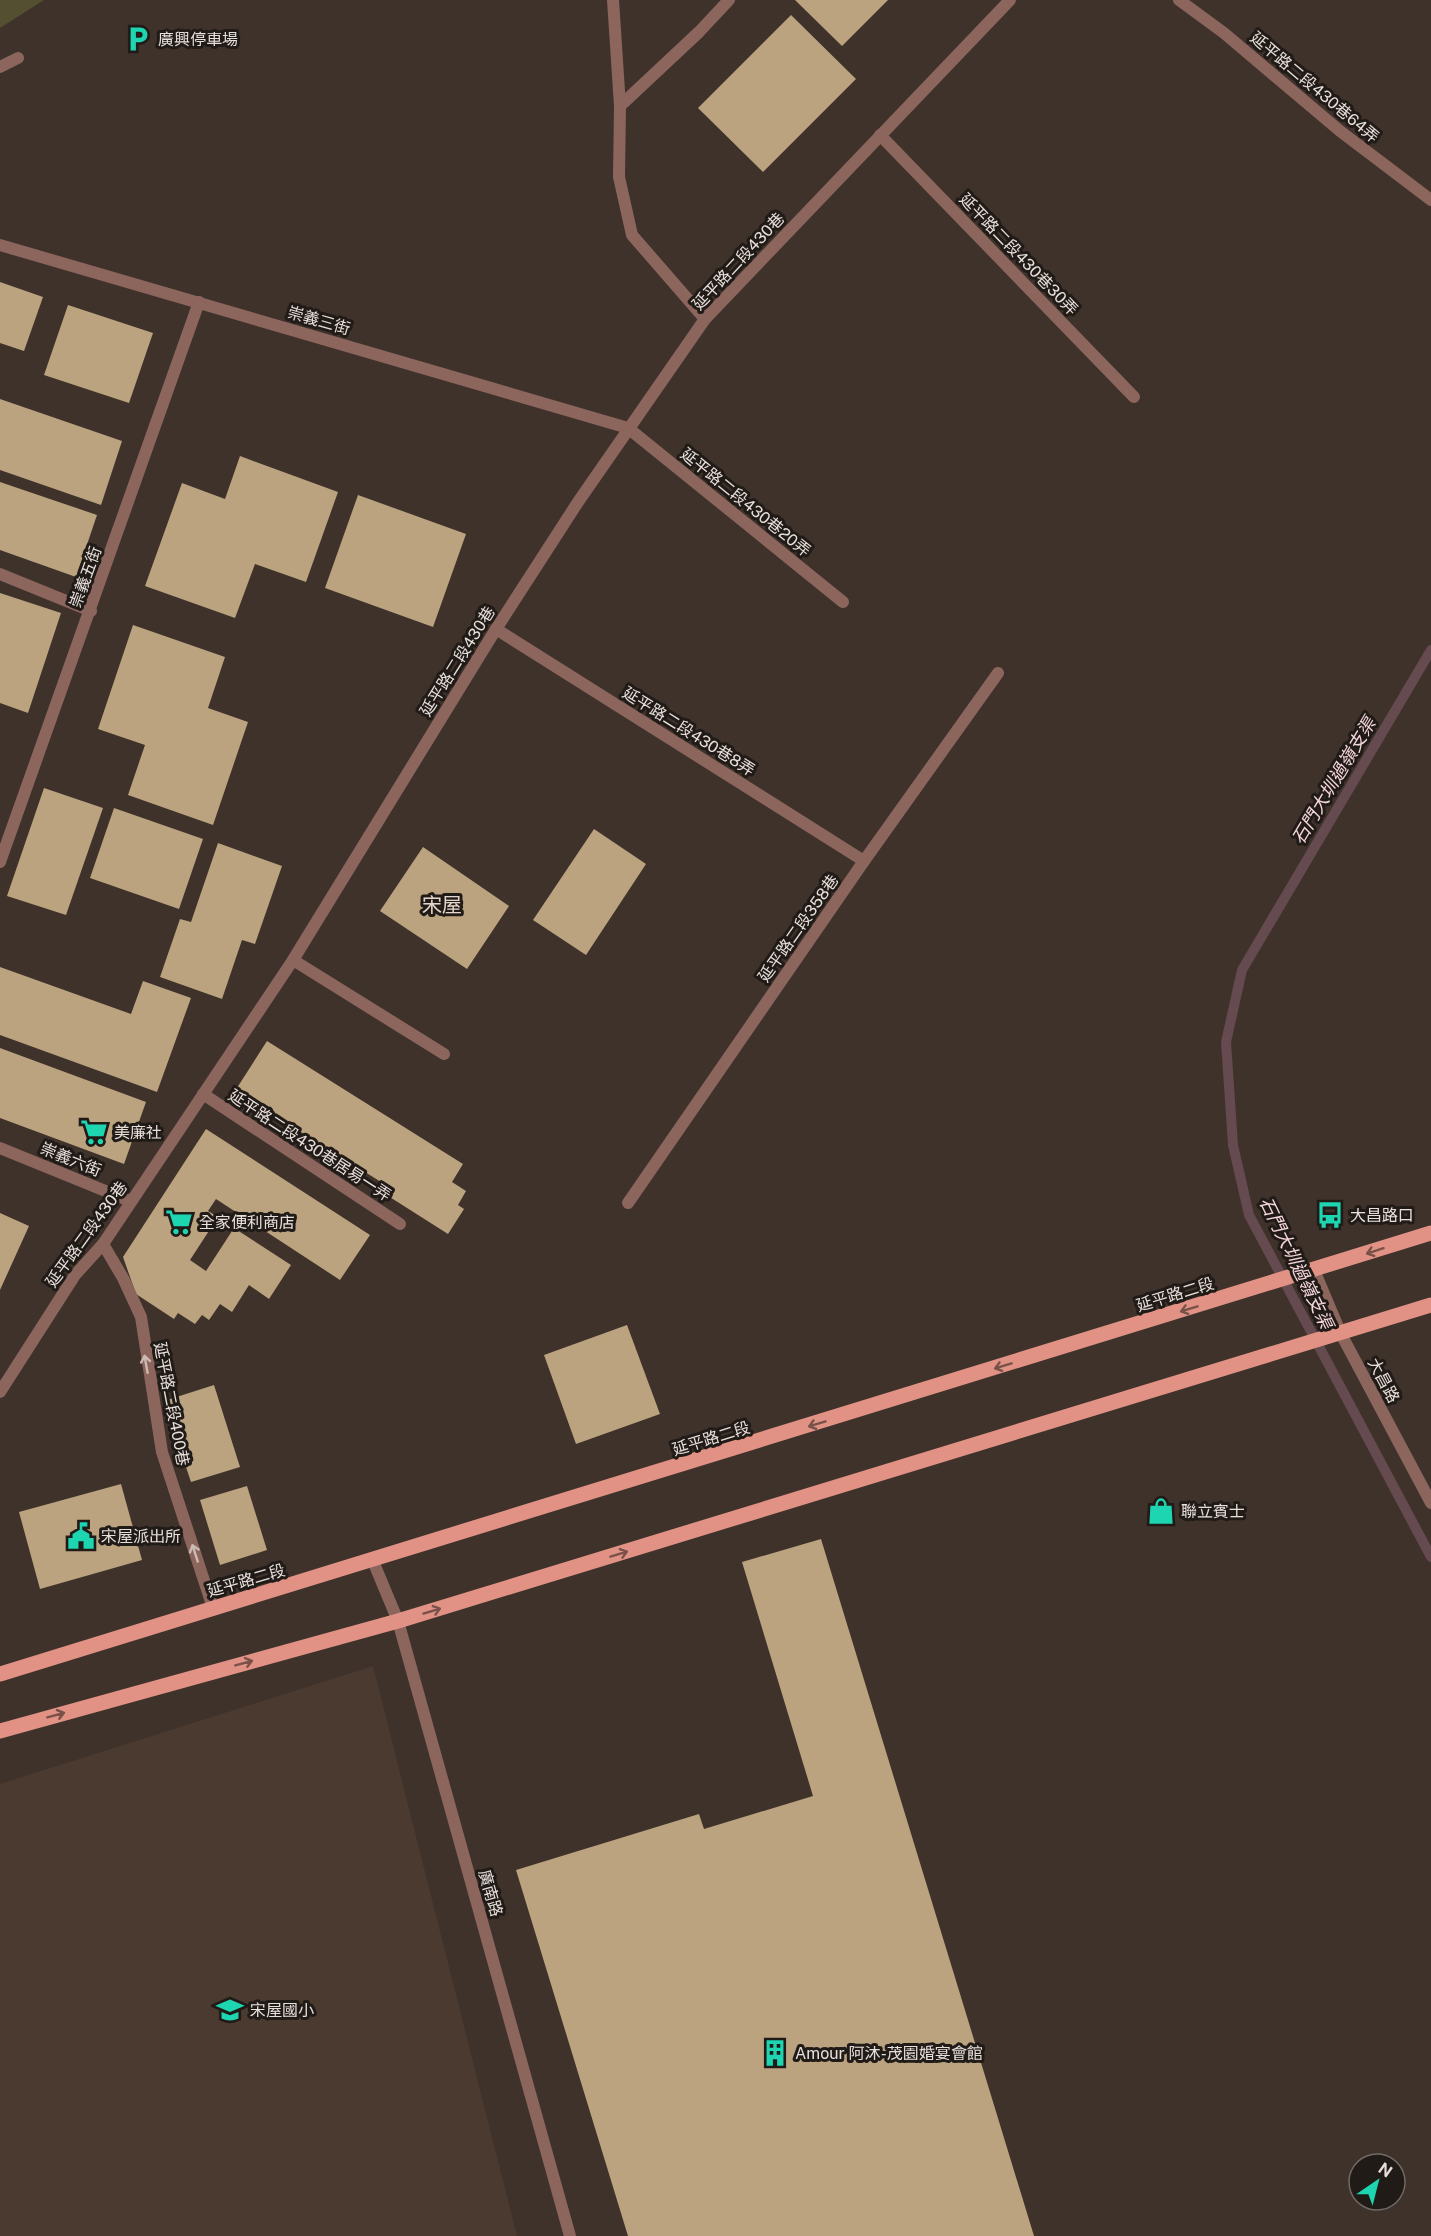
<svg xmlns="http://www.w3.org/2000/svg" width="1431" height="2236" font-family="'Public Sans','Noto Sans TC',sans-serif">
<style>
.built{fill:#4b3a2f}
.green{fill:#534f30}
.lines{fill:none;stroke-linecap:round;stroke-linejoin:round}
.stream{stroke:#654a4f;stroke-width:10}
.building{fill:#bba37f}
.service{stroke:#8c655d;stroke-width:12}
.minor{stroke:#8c655d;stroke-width:12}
.primary{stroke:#e29284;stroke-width:15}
.oneway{stroke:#785149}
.oneway2{stroke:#ccbab4}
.labels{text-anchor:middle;stroke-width:6;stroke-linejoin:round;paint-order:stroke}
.poi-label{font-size:16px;fill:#e7dfda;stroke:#211b18;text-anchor:start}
.street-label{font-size:16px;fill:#e7dfda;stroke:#211b18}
.water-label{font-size:18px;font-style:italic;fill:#f5d6db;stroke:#211b18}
.quarter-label{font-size:20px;fill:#e5d6cc;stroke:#211b18}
</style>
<rect width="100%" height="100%" fill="#3e322b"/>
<polygon class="built" points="373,1666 517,2236 0,2236 0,1784"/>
<polygon class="green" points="0,0 44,0 0,28"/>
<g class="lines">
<polyline class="stream" points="1431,650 1242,970 1226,1042 1233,1145 1249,1215 1431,1557"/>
</g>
<g class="building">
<polygon points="795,0 888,0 842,46"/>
<polygon points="791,15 856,79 763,172 698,108"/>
<polygon points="0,282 43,297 24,351 0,343"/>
<polygon points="68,305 153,333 129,403 44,375"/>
<polygon points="0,399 122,441 101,505 0,470"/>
<polygon points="240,456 338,492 306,582 255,564 235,618 145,586 182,483 225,499"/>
<polygon points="0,482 97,515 76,577 0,550"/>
<polygon points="358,495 466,534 433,627 325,588"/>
<polygon points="0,593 61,613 28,713 0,703"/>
<polygon points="133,625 225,657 208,708 248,722 213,825 128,795 145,745 98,729"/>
<polygon points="44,788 103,808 66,915 7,896"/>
<polygon points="114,808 203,839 179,909 90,878"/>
<polygon points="594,829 646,864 586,955 533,920"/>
<polygon points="218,843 282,866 255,944 242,940 222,999 160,977 180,919 191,922"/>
<polygon points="423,847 509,906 467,969 380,911"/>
<polygon points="0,967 131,1014 143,981 191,998 157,1092 0,1035"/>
<polygon points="267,1041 463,1164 452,1182 466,1191 458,1205 464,1209 448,1234 385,1194 389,1187 235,1091"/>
<polygon points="0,1048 146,1102 124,1164 0,1118"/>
<polygon points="206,1129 370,1235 340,1280 216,1199 208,1211 218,1217 190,1260 206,1271 234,1228 291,1265 269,1299 249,1285 232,1312 220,1304 209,1320 202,1315 195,1324 178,1313 174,1319 136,1294 123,1257"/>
<polygon points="0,1213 29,1226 0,1290"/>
<polygon points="627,1325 660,1414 576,1444 544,1355"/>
<polygon points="214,1385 240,1467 191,1482 164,1401"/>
<polygon points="121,1484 142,1560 40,1589 19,1512"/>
<polygon points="247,1486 267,1550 220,1565 200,1500"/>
<polygon points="821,1539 1034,2236 628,2236 516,1870 699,1814 704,1829 813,1796 742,1562"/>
</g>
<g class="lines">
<g class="service">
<polyline points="613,0 620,106 619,177 632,235 705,319"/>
<polyline points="1179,0 1224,33 1340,131 1431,200"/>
<polyline points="0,67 18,58"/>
<polyline points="620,106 699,32 729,0"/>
<polyline points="880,135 1134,397"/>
<polyline points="0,245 628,428 843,602"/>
<polyline points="0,574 91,611"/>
<polyline points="496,629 864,861"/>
<path d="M0,862C65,675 134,489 199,302"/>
<polyline points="293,960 444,1054"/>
<polyline points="203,1094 400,1224"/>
<polyline points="0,1148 130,1201"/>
<polyline points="628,1203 864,861 998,673"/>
<polyline points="103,1244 123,1278 141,1317 162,1452 213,1608"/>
<polyline points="0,1392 75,1275 103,1244 293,960 496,629 578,502 705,319 1010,0"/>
<polyline points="373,1561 398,1621 570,2236"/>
</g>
<polyline class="minor" points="1314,1270 1341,1334 1431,1503"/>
<g class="primary">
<polyline points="0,1674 1431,1233"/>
<polyline points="0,1731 398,1621 1431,1305"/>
</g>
</g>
<defs><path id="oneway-shaft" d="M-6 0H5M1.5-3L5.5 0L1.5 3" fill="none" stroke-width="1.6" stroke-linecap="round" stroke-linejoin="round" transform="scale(1.5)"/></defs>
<g class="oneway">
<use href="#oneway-shaft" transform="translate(1375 1251) rotate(162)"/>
<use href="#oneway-shaft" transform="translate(1189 1309) rotate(163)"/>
<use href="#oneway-shaft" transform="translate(1003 1366) rotate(163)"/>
<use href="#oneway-shaft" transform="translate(817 1424) rotate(163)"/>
<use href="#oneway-shaft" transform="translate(619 1554) rotate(-17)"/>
<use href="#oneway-shaft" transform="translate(432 1611) rotate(-17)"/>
<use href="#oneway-shaft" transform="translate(244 1663) rotate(-15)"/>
<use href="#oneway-shaft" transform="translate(56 1715) rotate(-15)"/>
</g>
<g class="oneway2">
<use href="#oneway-shaft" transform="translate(146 1364) rotate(-100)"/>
<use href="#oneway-shaft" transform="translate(195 1553) rotate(-108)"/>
</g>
<defs>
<symbol id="parking-bare" viewBox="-9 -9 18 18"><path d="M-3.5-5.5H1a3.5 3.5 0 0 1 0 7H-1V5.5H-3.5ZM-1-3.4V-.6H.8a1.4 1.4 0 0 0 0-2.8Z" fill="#1ed5b1" stroke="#211b18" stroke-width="2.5" paint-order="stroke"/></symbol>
<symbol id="supermarket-bare" viewBox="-9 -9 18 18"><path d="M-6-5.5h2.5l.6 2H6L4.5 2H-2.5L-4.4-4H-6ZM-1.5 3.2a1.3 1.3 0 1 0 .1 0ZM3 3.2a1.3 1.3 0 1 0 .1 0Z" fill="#1ed5b1" stroke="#211b18" stroke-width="2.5" paint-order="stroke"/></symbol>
<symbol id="bus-bare" viewBox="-9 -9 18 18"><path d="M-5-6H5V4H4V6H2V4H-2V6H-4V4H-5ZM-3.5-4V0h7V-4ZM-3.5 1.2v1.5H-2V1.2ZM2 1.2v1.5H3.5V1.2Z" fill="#1ed5b1" stroke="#211b18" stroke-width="2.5" paint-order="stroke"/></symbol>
<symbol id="shop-bare" viewBox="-9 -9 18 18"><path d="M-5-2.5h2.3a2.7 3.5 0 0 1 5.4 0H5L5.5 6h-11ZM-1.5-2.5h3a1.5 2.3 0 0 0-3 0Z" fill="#1ed5b1" stroke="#211b18" stroke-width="2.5" paint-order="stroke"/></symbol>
<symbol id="civic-bare" viewBox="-9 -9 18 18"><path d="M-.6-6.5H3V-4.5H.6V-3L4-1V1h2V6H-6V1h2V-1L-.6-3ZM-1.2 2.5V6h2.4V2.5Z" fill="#1ed5b1" stroke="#211b18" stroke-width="2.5" paint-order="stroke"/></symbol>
<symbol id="school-bare" viewBox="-9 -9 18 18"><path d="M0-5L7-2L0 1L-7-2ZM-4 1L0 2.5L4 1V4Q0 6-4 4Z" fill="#1ed5b1" stroke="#211b18" stroke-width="2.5" paint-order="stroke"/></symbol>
<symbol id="building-bare" viewBox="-9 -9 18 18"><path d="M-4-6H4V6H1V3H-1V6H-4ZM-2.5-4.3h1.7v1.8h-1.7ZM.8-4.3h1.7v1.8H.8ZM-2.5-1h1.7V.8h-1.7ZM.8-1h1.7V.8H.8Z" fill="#1ed5b1" stroke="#211b18" stroke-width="2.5" paint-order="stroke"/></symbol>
</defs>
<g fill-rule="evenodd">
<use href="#parking-bare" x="119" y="20" width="38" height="38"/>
<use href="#supermarket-bare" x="75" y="1113" width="38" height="38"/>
<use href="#bus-bare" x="1311" y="1196" width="38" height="38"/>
<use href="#supermarket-bare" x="160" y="1203" width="38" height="38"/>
<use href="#shop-bare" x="1142" y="1492" width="38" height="38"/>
<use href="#civic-bare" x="62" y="1517" width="38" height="38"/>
<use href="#school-bare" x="211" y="1991" width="38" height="38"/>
<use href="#building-bare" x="756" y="2034" width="38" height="38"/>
</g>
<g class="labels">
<g class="poi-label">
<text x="158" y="45">廣興停車場</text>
<text x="114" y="1138">美廉社</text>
<text x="1350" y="1221">大昌路口</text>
<text x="199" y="1228">全家便利商店</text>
<text x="1181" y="1517">聯立賓士</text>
<text x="101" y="1542">宋屋派出所</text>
<text x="250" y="2016">宋屋國小</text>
<text x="795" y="2059">Amour 阿沐-茂園婚宴會館</text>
</g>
<g class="street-label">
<text transform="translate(1315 87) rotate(40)" y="6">延平路二段430巷64弄</text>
<text transform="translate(1019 254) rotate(46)" y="6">延平路二段430巷30弄</text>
<text transform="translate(738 261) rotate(-47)" y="6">延平路二段430巷</text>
<text transform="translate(319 320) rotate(16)" y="6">崇義三街</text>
<text transform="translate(746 502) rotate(39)" y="6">延平路二段430巷20弄</text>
<text transform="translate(85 577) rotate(-70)" y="6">崇義五街</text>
<text transform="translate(457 661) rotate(-58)" y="6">延平路二段430巷</text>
<text transform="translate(689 731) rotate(32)" y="6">延平路二段430巷8弄</text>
<text transform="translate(798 928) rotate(-55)" y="6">延平路二段358巷</text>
<text transform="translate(310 1145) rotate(33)" y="6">延平路二段430巷居易一弄</text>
<text transform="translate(71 1159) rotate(22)" y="6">崇義六街</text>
<text transform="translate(86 1234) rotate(-54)" y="6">延平路二段430巷</text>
<text transform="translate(1175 1294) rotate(-17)" y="6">延平路二段</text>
<text transform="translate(1384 1380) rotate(62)" y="6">大昌路</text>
<text transform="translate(172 1404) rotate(79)" y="6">延平路二段400巷</text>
<text transform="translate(711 1438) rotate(-17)" y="6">延平路二段</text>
<text transform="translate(246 1580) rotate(-16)" y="6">延平路二段</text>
<text transform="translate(491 1893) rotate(74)" y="6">廣南路</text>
</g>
<g class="water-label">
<text transform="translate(1334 781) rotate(-59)" y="6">石門大圳過嶺支渠</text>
<text transform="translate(1296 1263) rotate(64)" y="6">石門大圳過嶺支渠</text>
</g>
<g class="quarter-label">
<text x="442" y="912">宋屋</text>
</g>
</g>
<g transform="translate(1377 2182) rotate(35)"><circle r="28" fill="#211b18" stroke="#706966" stroke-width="1.5"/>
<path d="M0-4.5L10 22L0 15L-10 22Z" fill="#1ed5b1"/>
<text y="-9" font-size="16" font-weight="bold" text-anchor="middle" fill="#e7dfda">N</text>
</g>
</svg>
